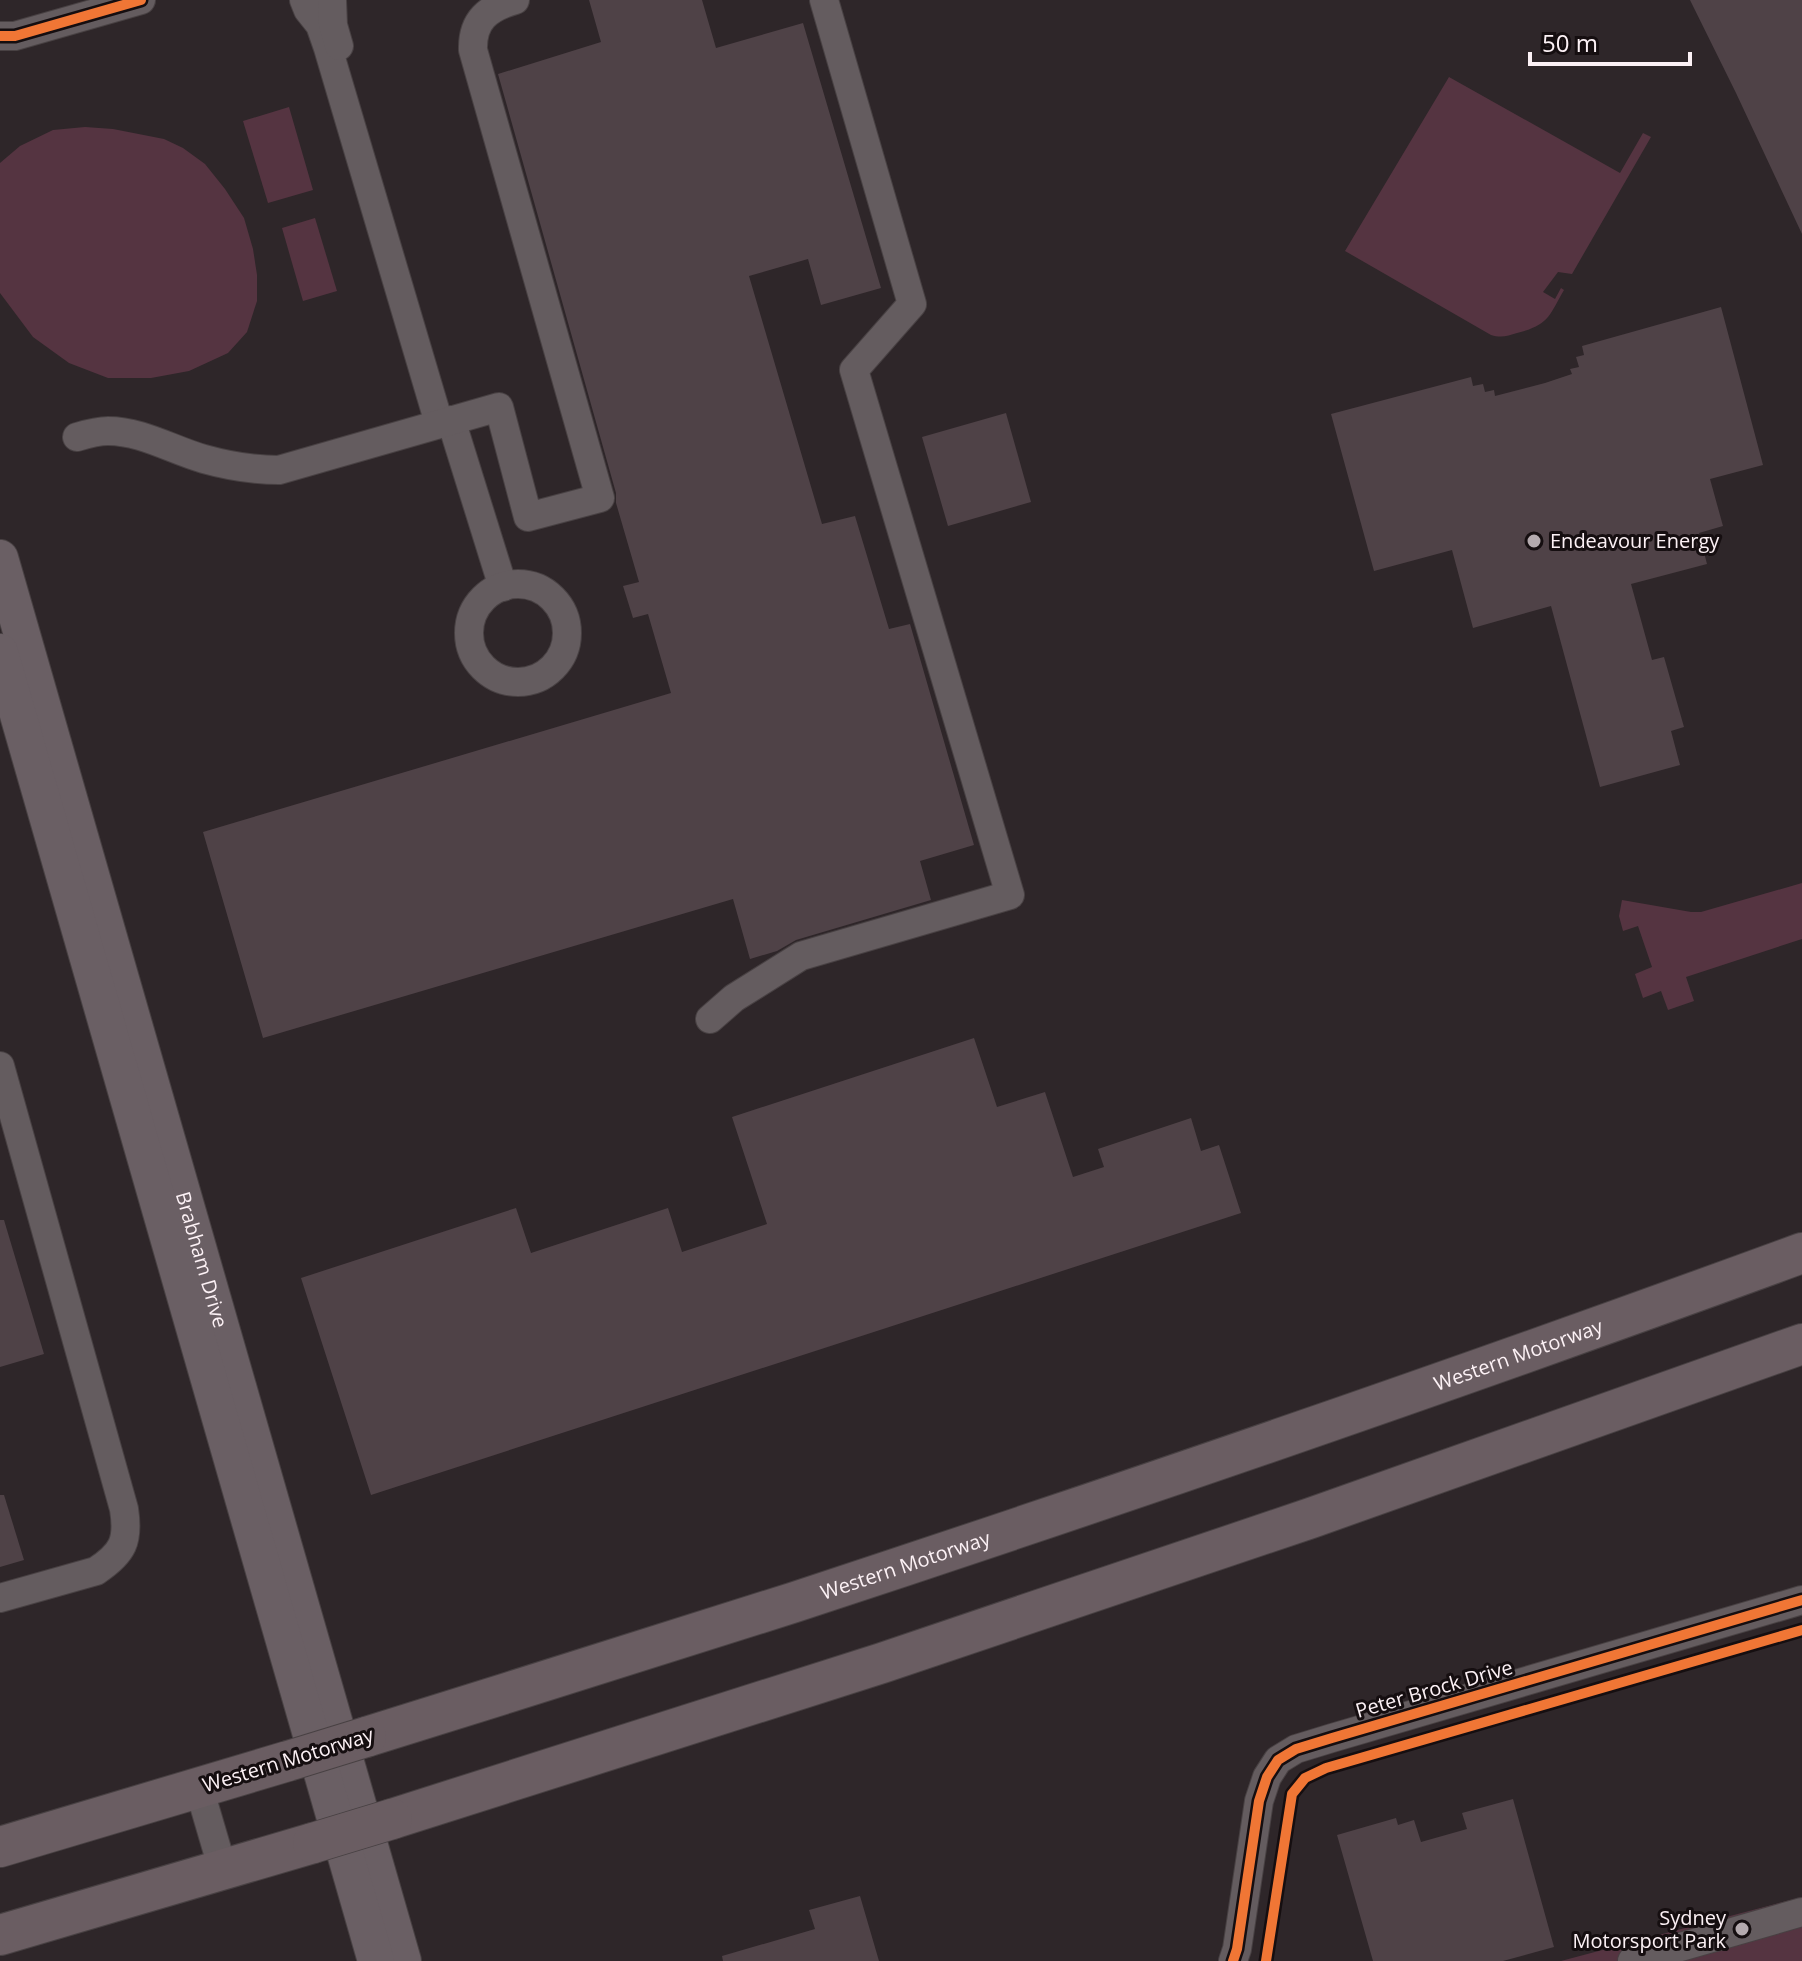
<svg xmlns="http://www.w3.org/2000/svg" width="1802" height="1961" font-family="'Open Sans',sans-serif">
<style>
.green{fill:#553441}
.building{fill:#4f4247}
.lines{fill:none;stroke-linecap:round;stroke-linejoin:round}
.minor-casing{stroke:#484143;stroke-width:30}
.major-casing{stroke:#484143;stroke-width:38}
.highway-casing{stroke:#484143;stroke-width:42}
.minor{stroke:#645c5f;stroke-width:28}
.major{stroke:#6a5f64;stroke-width:36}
.highway{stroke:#6a5d62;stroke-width:40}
.highway-bridge-casing{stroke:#484143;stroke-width:42;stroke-linecap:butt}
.highway-bridge{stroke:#6a5d62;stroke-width:40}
.cycleway-casing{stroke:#150e10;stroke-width:15}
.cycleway{stroke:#f07635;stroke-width:10}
.poi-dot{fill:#b4aaae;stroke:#150e10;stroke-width:3}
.labels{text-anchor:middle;stroke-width:6;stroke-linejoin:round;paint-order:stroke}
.poi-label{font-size:20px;fill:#fcf1f5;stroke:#150e10;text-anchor:start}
.street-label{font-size:20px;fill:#fcf1f5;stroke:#150e10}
</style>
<rect width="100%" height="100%" fill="#2e2629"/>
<g class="green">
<path d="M1449,77L1620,173L1643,133L1651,137L1572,274L1558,272L1543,292L1555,299L1561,288L1564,290C1549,316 1549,325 1517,333C1508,336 1501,338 1491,335L1345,251Z"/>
<polygon points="289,107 313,190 268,203 243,121"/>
<polygon points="85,127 113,129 164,139 183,148 205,164 225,189 244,218 253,249 257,275 257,301 247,332 228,353 189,371 151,378 108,378 69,363 33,337 0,293 0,163 20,146 53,130"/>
<polygon points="315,218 337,291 303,301 282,228"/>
<polygon points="1802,883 1802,939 1686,977 1694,1001 1668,1010 1661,991 1643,998 1635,974 1652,967 1638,926 1623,931 1619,916 1622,900 1691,912 1701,912"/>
<polygon points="1802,1897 1802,1961 1561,1961"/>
</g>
<g class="building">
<polygon points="589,0 702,0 716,48 803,23 881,288 821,305 808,259 749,276 822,524 855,516 889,629 910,624 974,845 920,861 931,900 796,940 777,951 750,959 733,899 263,1038 203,832 671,693 648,614 633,618 623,586 639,582 616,503 616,493 498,74 601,42"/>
<polygon points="1690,0 1802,0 1802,234 1736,93"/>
<polygon points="1721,307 1763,465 1710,479 1723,526 1699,533 1707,564 1631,584 1652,660 1664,657 1684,727 1671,731 1680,765 1600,787 1551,606 1473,628 1452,550 1374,571 1331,414 1471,377 1473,386 1483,384 1485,392 1494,390 1495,396 1545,383 1572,374 1570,369 1579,367 1576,357 1584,355 1582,346"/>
<polygon points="1006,413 1031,502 948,526 922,437"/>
<polygon points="974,1038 997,1107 1045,1092 1073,1177 1104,1167 1098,1149 1191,1118 1201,1151 1219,1145 1241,1213 371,1495 301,1278 516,1208 531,1253 668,1208 682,1252 767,1224 732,1117"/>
<polygon points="0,1220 4,1220 44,1354 0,1367"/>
<polygon points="0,1495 4,1495 24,1560 0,1567"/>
<polygon points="1513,1799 1554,1947 1503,1961 1373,1961 1337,1835 1396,1818 1398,1825 1414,1820 1421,1842 1467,1829 1462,1813"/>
<polygon points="860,1896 879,1961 723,1961 722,1956 815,1929 809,1910"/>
</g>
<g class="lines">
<defs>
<g id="minor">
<polyline points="304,0 308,10 320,25 328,48 439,423"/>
<polyline points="332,0 333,25 339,46"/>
<polyline points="0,36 15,36 141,0"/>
<polyline points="451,420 503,587"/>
<path d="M77,437C87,434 97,431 108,431C142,431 172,450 204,459C229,466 254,470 279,470L499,407L528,517L600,498L473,50C472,20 488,8 515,0"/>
<circle cx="518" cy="633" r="49"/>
<polyline points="710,1019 734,998 801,956 1010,895 854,370 912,304 824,0"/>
<path d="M0,1066L124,1509C129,1541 123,1553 96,1571L0,1598"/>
<polyline points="199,1788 223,1870"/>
<polyline points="1233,1961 1237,1949 1259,1801 1267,1777 1278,1760 1296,1749 1332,1738 1802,1600"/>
<polyline points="1632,1961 1802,1912"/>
</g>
<g id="major">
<path id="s1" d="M0,558L403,1961"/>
<polyline points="0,652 376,1961"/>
</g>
<g id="highway">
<path id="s2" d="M366,1737C509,1692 653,1648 795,1602C1132,1491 1469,1375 1802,1253"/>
<polyline points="392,1819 882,1663 1311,1518 1802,1344"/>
<polyline points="0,1847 288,1761"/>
<polyline points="0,1935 313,1843"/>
</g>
</defs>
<use href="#minor" class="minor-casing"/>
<use href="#major" class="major-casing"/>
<use href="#highway" class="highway-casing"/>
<use href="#minor" class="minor"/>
<use href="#major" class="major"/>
<use href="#highway" class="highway"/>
<defs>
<g id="highway-bridge">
<polyline points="288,1761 366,1737"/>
<polyline points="313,1843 392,1819"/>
</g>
</defs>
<use href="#highway-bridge" class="highway-bridge-casing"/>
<use href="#highway-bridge" class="highway-bridge"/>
<defs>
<g id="cycleway">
<polyline points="0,36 15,36 141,0"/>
<polyline points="1233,1961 1237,1949 1259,1801 1267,1777 1278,1760 1296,1749 1332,1738 1802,1600"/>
<polyline points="1266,1961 1292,1794 1305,1778 1326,1768 1802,1630"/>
</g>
</defs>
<use href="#cycleway" class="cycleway-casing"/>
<use href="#cycleway" class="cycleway"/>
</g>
<g class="poi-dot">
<circle cx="1534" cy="541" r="8"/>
<circle cx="1742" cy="1929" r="8"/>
</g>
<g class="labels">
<g class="poi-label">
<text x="1550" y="548">Endeavour Energy</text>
<text x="1726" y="1925" text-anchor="end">Sydney<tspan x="1726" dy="23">Motorsport Park</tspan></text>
</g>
<g class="street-label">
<text dy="7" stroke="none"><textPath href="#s1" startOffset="730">Brabham Drive</textPath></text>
<text dy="7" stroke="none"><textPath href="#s2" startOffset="1214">Western Motorway</textPath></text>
<text dy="7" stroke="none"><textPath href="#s2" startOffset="566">Western Motorway</textPath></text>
<text transform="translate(1434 1689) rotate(-16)" y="7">Peter Brock Drive</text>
<text transform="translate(288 1760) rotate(-17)" y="7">Western Motorway</text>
</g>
</g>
<path d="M1530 52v12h160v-12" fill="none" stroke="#fcf1f5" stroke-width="4"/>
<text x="1542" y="52" font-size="24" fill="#fcf1f5" stroke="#150e10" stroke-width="6" paint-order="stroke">50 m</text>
</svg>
